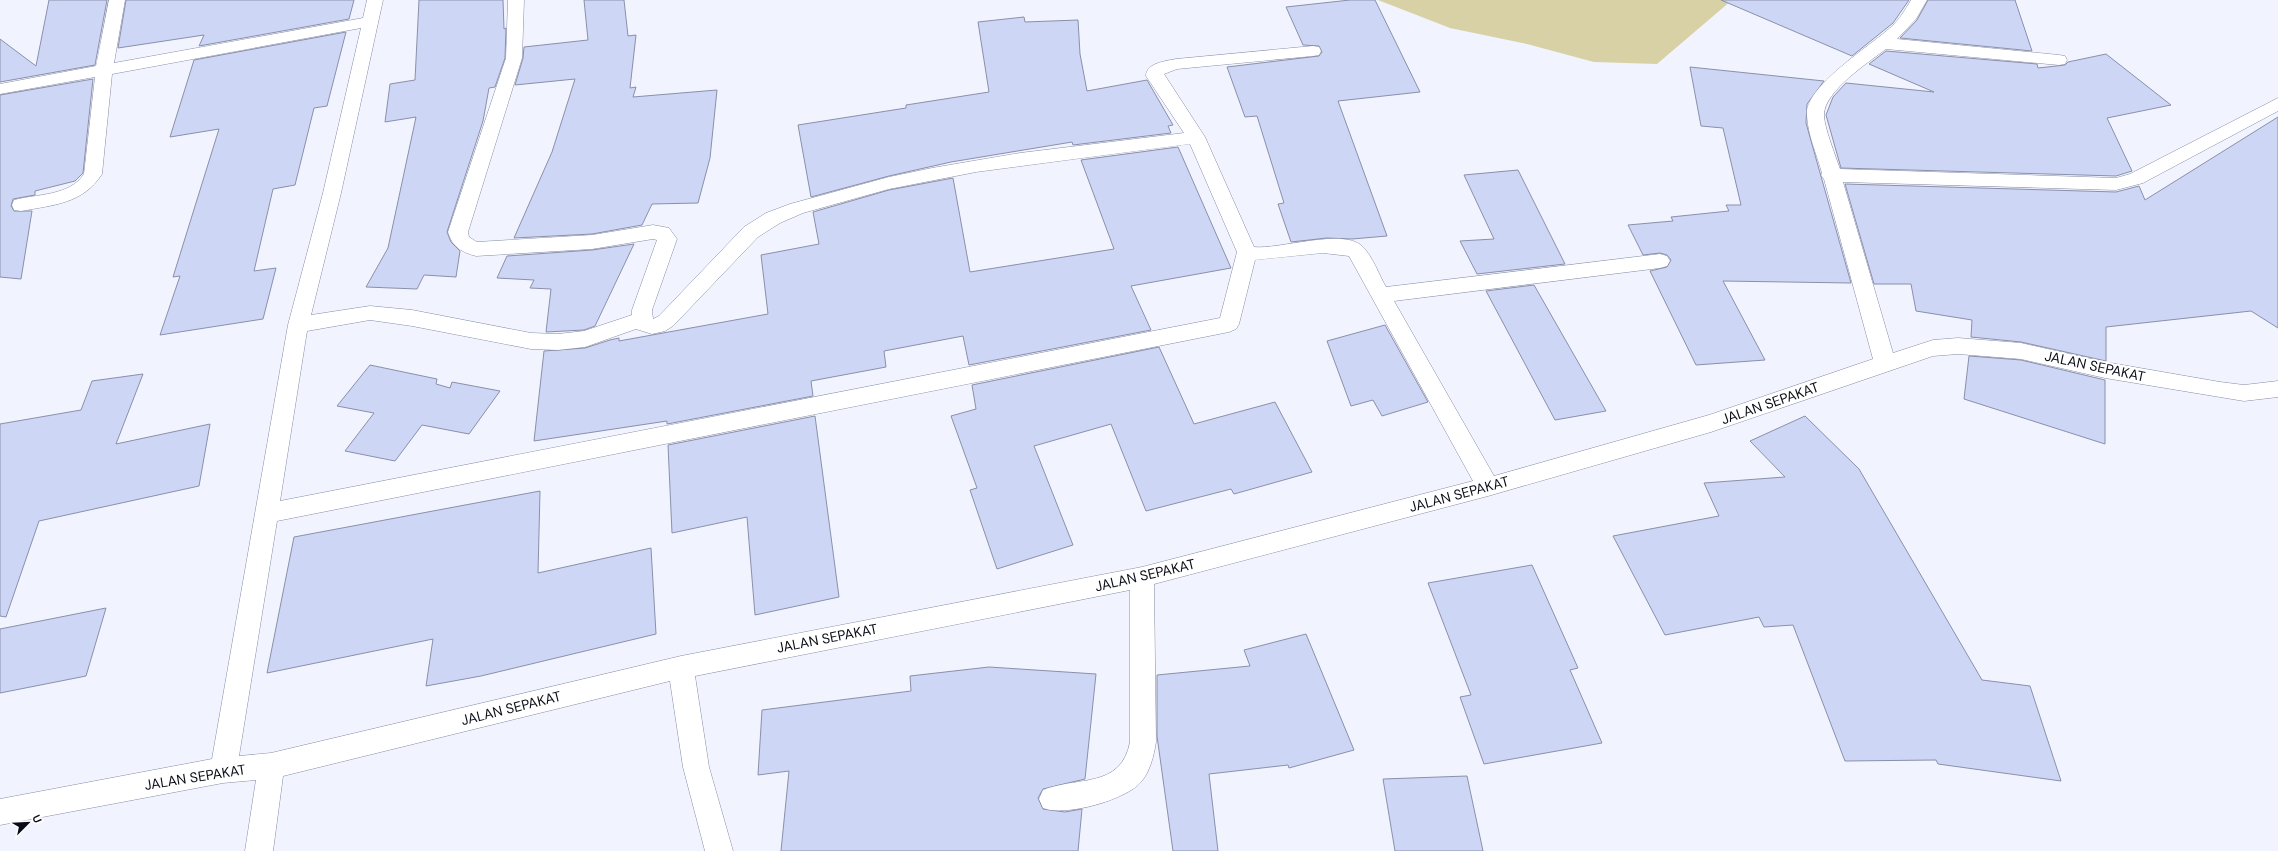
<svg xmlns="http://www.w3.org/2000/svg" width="2278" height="851" font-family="'DM Sans',sans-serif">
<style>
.green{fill:#d7d1a5}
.building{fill:#ced6f6;stroke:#8a90aa}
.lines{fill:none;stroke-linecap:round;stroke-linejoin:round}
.minor-casing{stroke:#868ca6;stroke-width:1}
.minor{fill:#fff;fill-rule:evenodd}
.labels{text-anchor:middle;stroke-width:4;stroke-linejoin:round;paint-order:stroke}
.street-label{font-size:14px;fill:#0b0d16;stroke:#fff}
</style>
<rect width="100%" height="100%" fill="#f1f3ff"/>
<polygon class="green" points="1378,0 1732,0 1657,64 1594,62 1527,44 1450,28"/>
<g class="building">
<polygon points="49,0 107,0 95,65 0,82 0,39 36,66"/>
<polygon points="126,0 354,0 349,19 199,46 204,35 118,48"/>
<polygon points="419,0 503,0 504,29 506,28 505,58 495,87 489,88 483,121 447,232 451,242 460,251 456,277 424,275 417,289 366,287 388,248 416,117 385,122 390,84 415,80"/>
<polygon points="584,0 624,0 628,36 636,35 630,88 636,87 633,97 717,90 710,158 698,203 652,204 642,225 592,234 514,238 552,152 575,79 515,85 523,58 524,47 588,40"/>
<polygon points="1350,0 1375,0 1420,92 1338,101 1387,236 1352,239 1327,238 1291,242 1278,204 1284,203 1257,116 1245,117 1227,67 1319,56 1322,52 1319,46 1303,45 1286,7"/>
<polygon points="1721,0 1909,0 1893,23 1852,56"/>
<polygon points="1928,0 2015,0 2032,51 1900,38 1917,20"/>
<polygon points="1024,17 1025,22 1078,20 1080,54 1087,91 1147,80 1173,125 1168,126 1171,133 1073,145 1072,142 951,162 889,176 811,197 798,125 906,108 906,105 989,92 978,22"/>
<polygon points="346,32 327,106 314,108 295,185 273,189 254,271 276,268 263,319 160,335 180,276 173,277 219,129 170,137 194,60"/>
<polygon points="1886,51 2037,64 2038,68 2065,65 2068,62 2106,54 2171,105 2107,118 2132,171 2116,176 1841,168 1826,115 1833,97 1846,83 1934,92 1869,64"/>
<polygon points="1690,67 1824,81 1807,104 1806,123 1851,283 1723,281 1765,360 1696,365 1650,271 1667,267 1671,260 1667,255 1660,253 1643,255 1628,225 1673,221 1671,217 1729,211 1726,205 1741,205 1723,128 1701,126"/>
<polygon points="93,79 83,173 75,181 35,191 35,195 13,199 11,206 14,211 32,211 21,279 0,277 0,95"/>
<polygon points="2278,117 2278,328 2251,311 2106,327 2106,361 2021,342 1971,337 1972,320 1916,311 1911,284 1874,284 1845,184 2116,192 2139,186 2145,200"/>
<polygon points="1178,147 1231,268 1131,286 1151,330 969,365 963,336 884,351 886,367 811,381 813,396 667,424 667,421 534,441 544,351 585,348 610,340 619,338 619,341 768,314 761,255 819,244 813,212 889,190 953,178 970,272 1114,249 1081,160"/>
<polygon points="1518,170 1565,264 1477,274 1460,241 1494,239 1464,175"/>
<polygon points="634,244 595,326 584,330 546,332 551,289 530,288 534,280 497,278 507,256 592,250"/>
<polygon points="1534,285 1606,411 1555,420 1486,291"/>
<polygon points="1385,325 1428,402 1382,416 1373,400 1351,406 1327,341"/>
<polygon points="1159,347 1194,424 1275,402 1312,472 1234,494 1231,489 1146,511 1111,424 1034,446 1073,545 997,569 970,490 977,488 951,416 976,409 972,385"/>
<polygon points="1969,356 2021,360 2105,380 2105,444 1964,399"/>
<polygon points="370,365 437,379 436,384 450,388 452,382 500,391 469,434 422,425 395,461 345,451 374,413 337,406"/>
<polygon points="143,374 116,444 210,424 199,486 39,521 6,617 0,616 0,424 81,410 92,381"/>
<polygon points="815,416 839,597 755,615 747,517 672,533 668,445"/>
<polygon points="1805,416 1859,469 1982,680 2030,686 2061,781 1938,764 1936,760 1845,761 1793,625 1764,627 1759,617 1665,635 1613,536 1719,516 1704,483 1785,477 1750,441"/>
<polygon points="540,491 538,573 651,548 656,634 481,676 426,686 433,639 267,673 294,537"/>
<polygon points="1532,565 1578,668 1570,670 1602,743 1484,764 1460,697 1471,695 1428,583"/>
<polygon points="106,608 86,676 0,693 0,629"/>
<polygon points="1306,634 1354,750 1289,768 1288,765 1209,774 1218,851 1173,851 1157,736 1157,675 1250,666 1244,650"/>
<polygon points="989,667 1096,674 1085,779 1043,789 1038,798 1043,809 1065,812 1082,809 1078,851 781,851 789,771 758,775 762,710 911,691 910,676"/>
<polygon points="1467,776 1483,851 1395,851 1383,779"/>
</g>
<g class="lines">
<defs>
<path id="minor" d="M109,0H125L114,63L363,18L367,0H383L341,193L311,315L370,306L412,310L531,333L558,334L584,331L632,315V310L657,240L653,239L592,249L476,256C461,252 453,247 448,232L506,58L508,0H524L522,58L468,232L469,237L477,242L592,235L653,225L669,228L677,239L652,310L653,319L659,316L744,227L766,213L790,204L889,177L932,168L1020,153L1184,133L1146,76C1146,63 1166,61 1176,59L1313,46L1319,47L1321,51L1319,55L1313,56L1177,69L1164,74L1205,137L1254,247C1278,250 1345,227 1363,247C1373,257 1379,275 1386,287L1660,254L1667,256L1670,261L1667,266L1660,268L1394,301L1494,476L1709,415L1873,359L1824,179L1821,175L1822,173C1817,155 1808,135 1807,116C1803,87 1872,45 1891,27C1900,19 1905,10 1911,0H1927L1916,19L1897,39L2059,55L2065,56L2067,60L2065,64L2059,65L1886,49C1869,62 1824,91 1824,115C1824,127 1836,157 1840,169L2116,178L2130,174L2278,98V111L2143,183L2116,190L1843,182L1893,353L1933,340L1958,338L2021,343L2105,362L2220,382L2244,385L2278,381V397L2244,401L2105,378L2021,359L1958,354L1933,356L1711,432L1488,496L1154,584L1156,742C1154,755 1150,772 1141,782C1126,800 1065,817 1043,808L1039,799L1043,790C1078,776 1121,789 1130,742V590L695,676L709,767L733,851H705L683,767L670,681L283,776L273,851H245L256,780L223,783L0,825V799L212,759L288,325L323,193L361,28L112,74L102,174C83,204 53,205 21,211L14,210L12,205L14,200C37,194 70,196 84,174L95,77L0,94V84L96,66ZM1190,144L1237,252L1220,318L280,501L307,331L370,320L412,326L531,349L558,350L585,347L636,329L652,334L665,331L673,326L758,237L780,223L803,213L889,189L976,172ZM1323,253L1349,256L1473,481L1142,567L681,656L271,753L239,756L277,521L1229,332L1236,329L1239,324L1255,260Z"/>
</defs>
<use href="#minor" class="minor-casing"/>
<use href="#minor" class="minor"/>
</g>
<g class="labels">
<g class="street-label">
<text transform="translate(2095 366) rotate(12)" y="5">JALAN SEPAKAT</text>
<text transform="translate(1770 403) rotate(-19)" y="5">JALAN SEPAKAT</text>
<text transform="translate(1459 494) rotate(-15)" y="5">JALAN SEPAKAT</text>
<text transform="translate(1145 575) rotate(-13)" y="5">JALAN SEPAKAT</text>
<text transform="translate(827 638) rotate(-11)" y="5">JALAN SEPAKAT</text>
<text transform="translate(511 708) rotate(-14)" y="5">JALAN SEPAKAT</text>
<text transform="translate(195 777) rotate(-9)" y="5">JALAN SEPAKAT</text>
</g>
</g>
<g transform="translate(28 823) rotate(66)" stroke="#ffffff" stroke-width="3" paint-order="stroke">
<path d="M0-3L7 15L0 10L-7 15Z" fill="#0b0d16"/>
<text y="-6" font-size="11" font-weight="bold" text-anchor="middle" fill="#0b0d16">U</text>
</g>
</svg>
